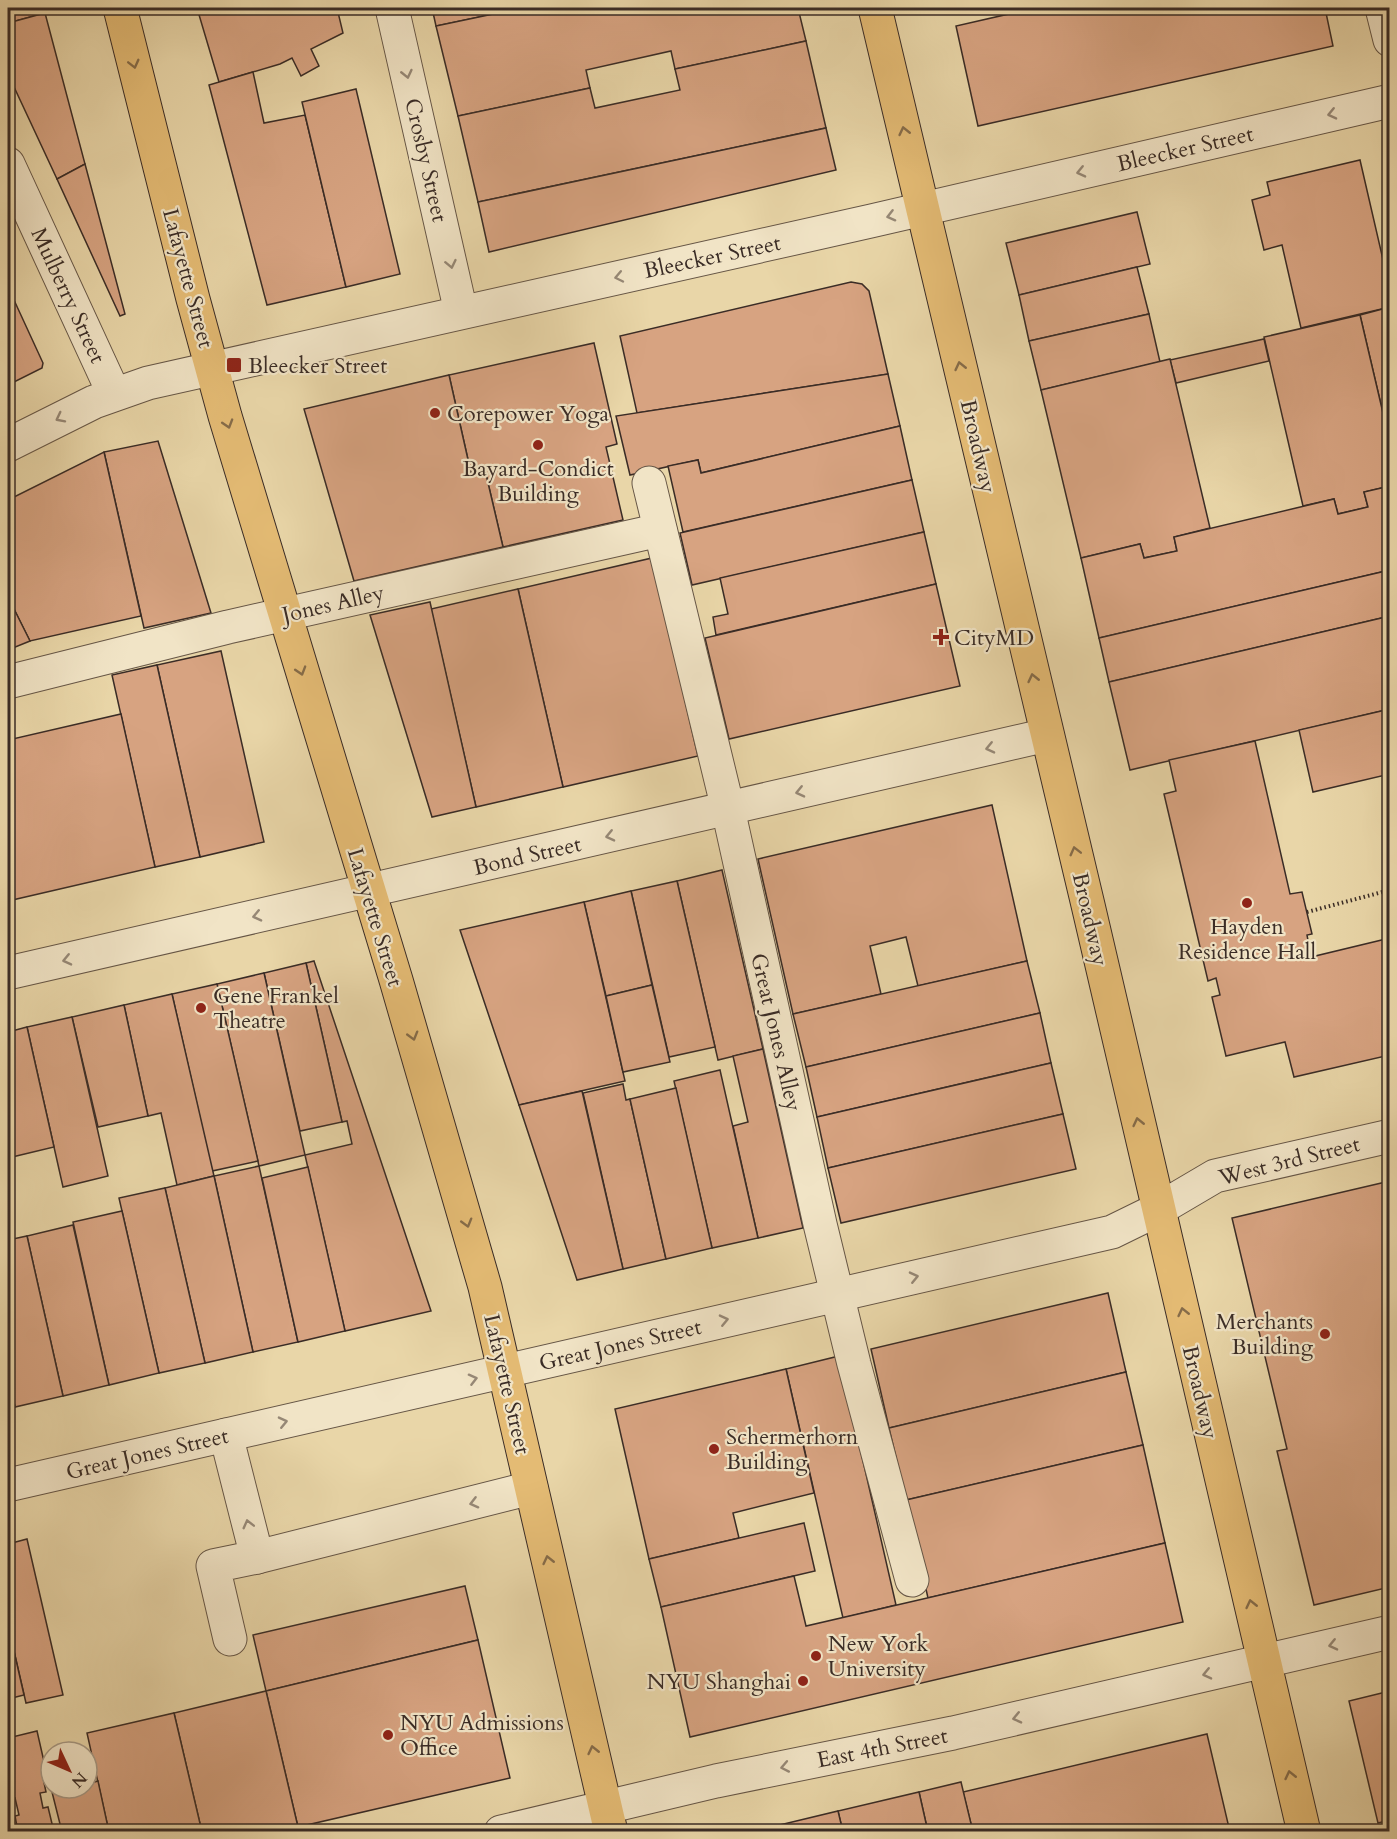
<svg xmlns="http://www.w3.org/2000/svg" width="1397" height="1839" font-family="Cardo,serif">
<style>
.building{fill:#d7a381;stroke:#3a2c26;stroke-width:1.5}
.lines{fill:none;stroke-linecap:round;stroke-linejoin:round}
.minor-casing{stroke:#665646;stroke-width:35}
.major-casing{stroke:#3a2c26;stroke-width:35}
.path{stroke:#3a2c26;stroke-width:4;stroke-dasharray:1.5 3;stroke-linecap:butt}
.minor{stroke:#f1e4c6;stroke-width:33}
.major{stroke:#e4bb74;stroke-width:33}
.oneway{stroke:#866c49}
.oneway2{stroke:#968876}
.poi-dot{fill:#8f2418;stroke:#f1e4c6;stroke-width:2}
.labels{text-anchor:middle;stroke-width:4.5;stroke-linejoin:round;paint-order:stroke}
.street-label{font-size:22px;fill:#3a2c26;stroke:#f1e4c6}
.poi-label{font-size:22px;fill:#3a2c26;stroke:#f1e4c6;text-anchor:start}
</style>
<rect width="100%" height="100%" fill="#e9d6a8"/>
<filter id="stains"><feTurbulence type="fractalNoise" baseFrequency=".00333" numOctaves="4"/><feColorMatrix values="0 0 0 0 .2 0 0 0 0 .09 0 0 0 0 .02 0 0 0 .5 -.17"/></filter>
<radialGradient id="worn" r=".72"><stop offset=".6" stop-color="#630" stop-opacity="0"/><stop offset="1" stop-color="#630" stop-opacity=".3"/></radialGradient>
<g class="building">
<polygon points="8,8 44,8 45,13 8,23"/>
<polygon points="197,8 337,8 343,33 311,49 319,66 301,76 292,58 280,64 219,82"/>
<polygon points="432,8 522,8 436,26"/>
<polygon points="522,8 798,8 806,41 675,69 671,51 586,70 590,88 458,116 436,26"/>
<polygon points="1035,8 1063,8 1064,11 1081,8 1325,8 1333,46 978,126 956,26"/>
<polygon points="45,13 85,164 57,179 8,74 8,23"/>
<polygon points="806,41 826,128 478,202 458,116 590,88 595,108 680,90 675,69"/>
<polygon points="253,72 264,123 305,115 346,287 267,305 209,85"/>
<polygon points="356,89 400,274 346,287 302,102"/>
<polygon points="826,128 836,170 489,252 478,202"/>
<polygon points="1360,160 1390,290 1390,307 1301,328 1282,245 1264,250 1252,200 1270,195 1267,182"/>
<polygon points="85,164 125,314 120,316 57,179"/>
<polygon points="1137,212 1150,264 1019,295 1006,243"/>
<polygon points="1137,267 1149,314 1029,341 1019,295"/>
<polygon points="851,282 862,284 869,291 888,374 637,413 620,336"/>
<polygon points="8,287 43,363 42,368 8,385"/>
<polygon points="1390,307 1390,443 1360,315"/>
<polygon points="1149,314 1160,362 1041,390 1029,341"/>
<polygon points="1360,315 1390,443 1390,486 1364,492 1368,507 1338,514 1334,499 1303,506 1264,337"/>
<polygon points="1264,339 1269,361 1176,383 1170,360"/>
<polygon points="594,343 617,444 606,447 623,520 503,547 485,470 471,473 449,375"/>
<polygon points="1170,359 1210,528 1174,537 1177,551 1144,558 1140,544 1081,558 1041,390"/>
<polygon points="888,374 900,426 701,473 698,460 630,475 616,416"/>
<polygon points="449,375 471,473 485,470 503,547 354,581 304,409"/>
<polygon points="900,426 912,480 683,532 668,466 698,460 701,473"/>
<polygon points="158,441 211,613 144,628 104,452"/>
<polygon points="104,452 141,616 30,641 8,597 8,500"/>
<polygon points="912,480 924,532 692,585 680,533"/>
<polygon points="1390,486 1390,570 1099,638 1081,558 1140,544 1144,558 1177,551 1174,537 1334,499 1338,514 1368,507 1364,492"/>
<polygon points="924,532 936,584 716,635 713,617 728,614 720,578"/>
<polygon points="652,558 698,756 563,787 518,589"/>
<polygon points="1390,570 1390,616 1109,682 1099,638"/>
<polygon points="936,584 960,686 729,739 705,638"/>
<polygon points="518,589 563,787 476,807 431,609"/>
<polygon points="8,597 30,641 8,650"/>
<polygon points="430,602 476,807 432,817 370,615"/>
<polygon points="1390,616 1390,709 1130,770 1109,682"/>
<polygon points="221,651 264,842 200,857 157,665"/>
<polygon points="157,665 200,857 155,867 112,675"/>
<polygon points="1390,709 1390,774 1313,792 1299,730"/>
<polygon points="121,714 155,867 8,901 8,740"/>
<polygon points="1255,741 1290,894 1302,892 1312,934 1307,935 1311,957 1390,938 1390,1055 1294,1077 1285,1042 1226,1056 1212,997 1220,995 1216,978 1208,981 1164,794 1176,791 1169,760"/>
<polygon points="992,805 1027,961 918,986 906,937 870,946 881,994 793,1014 758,859"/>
<polygon points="722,870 763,1049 718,1060 677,881"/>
<polygon points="677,881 715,1047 669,1057 631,891"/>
<polygon points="631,891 652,985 606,996 584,902"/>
<polygon points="584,902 625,1081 519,1105 460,930"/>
<polygon points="314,961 431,1311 345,1331 305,1155 352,1144 347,1121 342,1122 306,963"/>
<polygon points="1027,961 1040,1013 806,1067 793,1014"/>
<polygon points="306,963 342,1122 300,1131 264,973"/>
<polygon points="264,973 305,1155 259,1166 217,984"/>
<polygon points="217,984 258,1161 212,1171 172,994"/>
<polygon points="652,985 670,1062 623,1072 606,996"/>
<polygon points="172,994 214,1176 177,1185 161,1113 148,1116 124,1005"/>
<polygon points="124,1005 148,1116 98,1127 72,1017"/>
<polygon points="1040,1013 1051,1063 817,1117 806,1067"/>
<polygon points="72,1017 108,1176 63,1187 27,1027"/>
<polygon points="27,1027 54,1147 8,1158 8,1032"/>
<polygon points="763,1049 803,1228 758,1238 733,1126 748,1122 733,1056"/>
<polygon points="1051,1063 1063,1114 828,1168 817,1117"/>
<polygon points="720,1070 758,1238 712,1248 674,1081"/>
<polygon points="623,1084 626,1100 630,1099 666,1259 623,1269 583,1093"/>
<polygon points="676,1088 712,1248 666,1259 630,1099"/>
<polygon points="582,1091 623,1269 577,1280 519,1105"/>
<polygon points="1063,1114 1076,1169 841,1223 828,1168"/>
<polygon points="259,1166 298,1342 253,1352 214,1176"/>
<polygon points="308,1167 345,1331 298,1342 262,1178"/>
<polygon points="214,1176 253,1352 205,1363 165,1188"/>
<polygon points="1390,1181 1390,1587 1314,1605 1277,1451 1287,1449 1232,1218"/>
<polygon points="165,1188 205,1363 159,1373 119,1198"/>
<polygon points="122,1211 159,1373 109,1385 73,1222"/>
<polygon points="73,1225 109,1385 63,1396 27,1236"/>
<polygon points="27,1236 63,1396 15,1407 8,1374 8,1240"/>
<polygon points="1108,1293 1126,1372 889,1428 871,1349"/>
<polygon points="839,1356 896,1605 843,1618 786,1369"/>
<polygon points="786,1369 814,1493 733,1513 739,1538 649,1559 615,1409"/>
<polygon points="1126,1372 1143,1445 906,1500 889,1428"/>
<polygon points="8,1374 15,1407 8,1409"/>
<polygon points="1143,1445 1165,1543 928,1598 906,1500"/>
<polygon points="804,1523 815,1571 661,1607 649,1559"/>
<polygon points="27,1539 63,1695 26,1703 8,1625 8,1544"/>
<polygon points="1165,1543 1183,1622 690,1737 661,1607 794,1576 806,1626"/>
<polygon points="465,1586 478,1640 266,1691 253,1635"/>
<polygon points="8,1625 24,1695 8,1699"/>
<polygon points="478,1640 510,1778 298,1827 266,1691"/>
<polygon points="266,1691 298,1827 280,1832 202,1832 174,1713"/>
<polygon points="1390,1691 1390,1820 1378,1823 1349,1701"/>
<polygon points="174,1713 202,1832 109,1832 87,1733"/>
<polygon points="37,1731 45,1766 42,1773 46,1792 40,1793 43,1808 48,1807 54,1832 18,1832 15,1816 19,1815 15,1798 11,1799 8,1784 8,1738"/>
<polygon points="1207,1734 1230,1832 973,1832 963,1792"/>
<polygon points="98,1781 109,1832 62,1832 52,1792 69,1788 87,1788 87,1784"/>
<polygon points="961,1782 973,1832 928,1832 919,1792"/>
<polygon points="919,1792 928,1832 843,1832 838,1811"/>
<polygon points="838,1811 843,1832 751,1832"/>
</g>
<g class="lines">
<defs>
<g id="minor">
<polyline points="392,8 461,312"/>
<polyline points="1382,8 1390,40"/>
<polyline points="8,164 114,394"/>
<polyline points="8,445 94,402 148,383 871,221 1390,101"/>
<polyline points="649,483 728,809 820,1224 854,1364 912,1580"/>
<polyline points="8,682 228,627 660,530"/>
<polyline points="8,973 1047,735"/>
<polyline points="226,1435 257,1557 531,1488"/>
<polyline points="8,1485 1112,1232 1159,1209 1215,1176 1390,1136"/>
<polyline points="230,1639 213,1566 257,1557"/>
<polyline points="501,1832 716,1781 953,1733 1390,1632"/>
</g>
<g id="major">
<polyline points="120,8 193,299 225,416 396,980 485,1287 611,1832"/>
<polyline points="875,8 1088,905 1304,1832"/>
</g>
</defs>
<use href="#minor" class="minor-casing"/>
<use href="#major" class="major-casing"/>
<polyline class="path" points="1307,912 1390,890"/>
<use href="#minor" class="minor"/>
<use href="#major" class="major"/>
</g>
<defs><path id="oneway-chevron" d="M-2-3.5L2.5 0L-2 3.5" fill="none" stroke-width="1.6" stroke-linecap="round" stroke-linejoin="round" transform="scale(1.5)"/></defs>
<g class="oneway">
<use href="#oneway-chevron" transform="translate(134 64) rotate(76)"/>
<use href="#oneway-chevron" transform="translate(904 131) rotate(-103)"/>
<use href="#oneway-chevron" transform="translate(960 366) rotate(-103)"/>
<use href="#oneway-chevron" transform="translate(228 424) rotate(73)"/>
<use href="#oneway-chevron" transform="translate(301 671) rotate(73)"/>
<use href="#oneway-chevron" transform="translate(1033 678) rotate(-103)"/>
<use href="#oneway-chevron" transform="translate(1075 851) rotate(-104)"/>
<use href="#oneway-chevron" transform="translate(413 1036) rotate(74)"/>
<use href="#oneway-chevron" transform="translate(1138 1122) rotate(-103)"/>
<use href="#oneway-chevron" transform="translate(467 1223) rotate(74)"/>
<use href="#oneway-chevron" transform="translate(1183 1312) rotate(-103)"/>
<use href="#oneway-chevron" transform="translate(548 1560) rotate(-103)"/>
<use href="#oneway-chevron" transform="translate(1251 1604) rotate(-103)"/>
<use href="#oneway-chevron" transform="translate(593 1750) rotate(-103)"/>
<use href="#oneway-chevron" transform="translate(1290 1775) rotate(-103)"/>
</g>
<g class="oneway2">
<use href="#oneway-chevron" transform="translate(407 74) rotate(77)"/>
<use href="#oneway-chevron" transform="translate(1332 114) rotate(167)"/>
<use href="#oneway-chevron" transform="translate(1081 172) rotate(167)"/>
<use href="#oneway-chevron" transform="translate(891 216) rotate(166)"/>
<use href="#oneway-chevron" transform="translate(451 264) rotate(78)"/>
<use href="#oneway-chevron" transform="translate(619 277) rotate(168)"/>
<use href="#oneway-chevron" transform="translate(60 418) rotate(153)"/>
<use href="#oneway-chevron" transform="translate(990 748) rotate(167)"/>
<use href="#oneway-chevron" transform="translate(800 792) rotate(167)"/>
<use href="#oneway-chevron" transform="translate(610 836) rotate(167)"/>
<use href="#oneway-chevron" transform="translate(257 916) rotate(167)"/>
<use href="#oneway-chevron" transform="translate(67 960) rotate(167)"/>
<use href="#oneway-chevron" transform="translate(914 1277) rotate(-13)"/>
<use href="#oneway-chevron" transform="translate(724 1320) rotate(-13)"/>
<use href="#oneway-chevron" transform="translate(473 1379) rotate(-14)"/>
<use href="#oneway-chevron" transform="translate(283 1422) rotate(-13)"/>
<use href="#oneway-chevron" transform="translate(474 1503) rotate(166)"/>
<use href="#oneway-chevron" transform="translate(248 1524) rotate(-104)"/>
<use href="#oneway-chevron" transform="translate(1333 1645) rotate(167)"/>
<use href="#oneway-chevron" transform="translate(1207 1674) rotate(167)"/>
<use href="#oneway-chevron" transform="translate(1017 1718) rotate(167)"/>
<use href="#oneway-chevron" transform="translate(785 1767) rotate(169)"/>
</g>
<g class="poi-dot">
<rect x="226" y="357" width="16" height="16" rx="3"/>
<circle cx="435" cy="413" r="6"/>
<circle cx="538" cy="445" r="6"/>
<path d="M938 628h6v6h6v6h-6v6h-6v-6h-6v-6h6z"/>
<circle cx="1247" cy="903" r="6"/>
<circle cx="201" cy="1008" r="6"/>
<circle cx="1325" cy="1334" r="6"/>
<circle cx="714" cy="1449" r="6"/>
<circle cx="816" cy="1656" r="6"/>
<circle cx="803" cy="1681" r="6"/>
<circle cx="388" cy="1735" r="6"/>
</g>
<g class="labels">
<g class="street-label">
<text transform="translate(1185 148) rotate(-13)" y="8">Bleecker Street</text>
<text transform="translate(427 160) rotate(77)" y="8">Crosby Street</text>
<text transform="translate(712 256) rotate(-12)" y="8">Bleecker Street</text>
<text transform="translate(189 278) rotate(75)" y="8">Lafayette Street</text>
<text transform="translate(69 295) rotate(65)" y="8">Mulberry Street</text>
<text transform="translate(979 446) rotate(77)" y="8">Broadway</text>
<text transform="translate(333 603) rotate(-13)" y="8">Jones Alley</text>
<text transform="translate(527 855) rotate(-13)" y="8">Bond Street</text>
<text transform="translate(376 917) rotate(73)" y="8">Lafayette Street</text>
<text transform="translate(1091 919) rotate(77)" y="8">Broadway</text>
<text transform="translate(777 1032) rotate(77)" y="8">Great Jones Alley</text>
<text transform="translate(1289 1160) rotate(-14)" y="8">West 3rd Street</text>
<text transform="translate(620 1344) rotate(-13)" y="8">Great Jones Street</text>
<text transform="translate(508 1384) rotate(77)" y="8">Lafayette Street</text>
<text transform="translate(1201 1392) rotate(77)" y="8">Broadway</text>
<text transform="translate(147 1453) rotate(-13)" y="8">Great Jones Street</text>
<text transform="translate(882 1747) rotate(-11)" y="8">East 4th Street</text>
</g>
<g class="poi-label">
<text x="248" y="373">Bleecker Street</text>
<text x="447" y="421">Corepower Yoga</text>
<text x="538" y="476" text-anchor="middle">Bayard-Condict<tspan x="538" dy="25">Building</tspan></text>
<text x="954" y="645">CityMD</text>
<text x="1247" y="934" text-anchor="middle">Hayden<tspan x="1247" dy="25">Residence Hall</tspan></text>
<text x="213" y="1003">Gene Frankel<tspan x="213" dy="25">Theatre</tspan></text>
<text x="1313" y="1329" text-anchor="end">Merchants<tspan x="1313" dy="25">Building</tspan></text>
<text x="726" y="1444">Schermerhorn<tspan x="726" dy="25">Building</tspan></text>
<text x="828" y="1651">New York<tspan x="828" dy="25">University</tspan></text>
<text x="791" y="1689" text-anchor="end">NYU Shanghai</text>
<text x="400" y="1730">NYU Admissions<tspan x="400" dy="25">Office</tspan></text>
</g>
</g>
<rect width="1397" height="1839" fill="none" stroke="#e9d6a8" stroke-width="30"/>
<rect x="9" y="9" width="1379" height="1821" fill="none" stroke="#3a2c26" stroke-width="3"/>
<rect x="15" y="15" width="1367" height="1809" fill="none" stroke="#3a2c26" stroke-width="1.5"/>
<g transform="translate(69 1770) rotate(134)"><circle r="28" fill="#f1e4c6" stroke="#a89a86" stroke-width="1.5"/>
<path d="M0-4.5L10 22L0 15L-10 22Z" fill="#8f2418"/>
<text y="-9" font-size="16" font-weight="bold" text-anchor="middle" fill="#3a2c26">N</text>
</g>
<rect width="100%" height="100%" filter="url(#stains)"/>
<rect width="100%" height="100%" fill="url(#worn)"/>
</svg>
